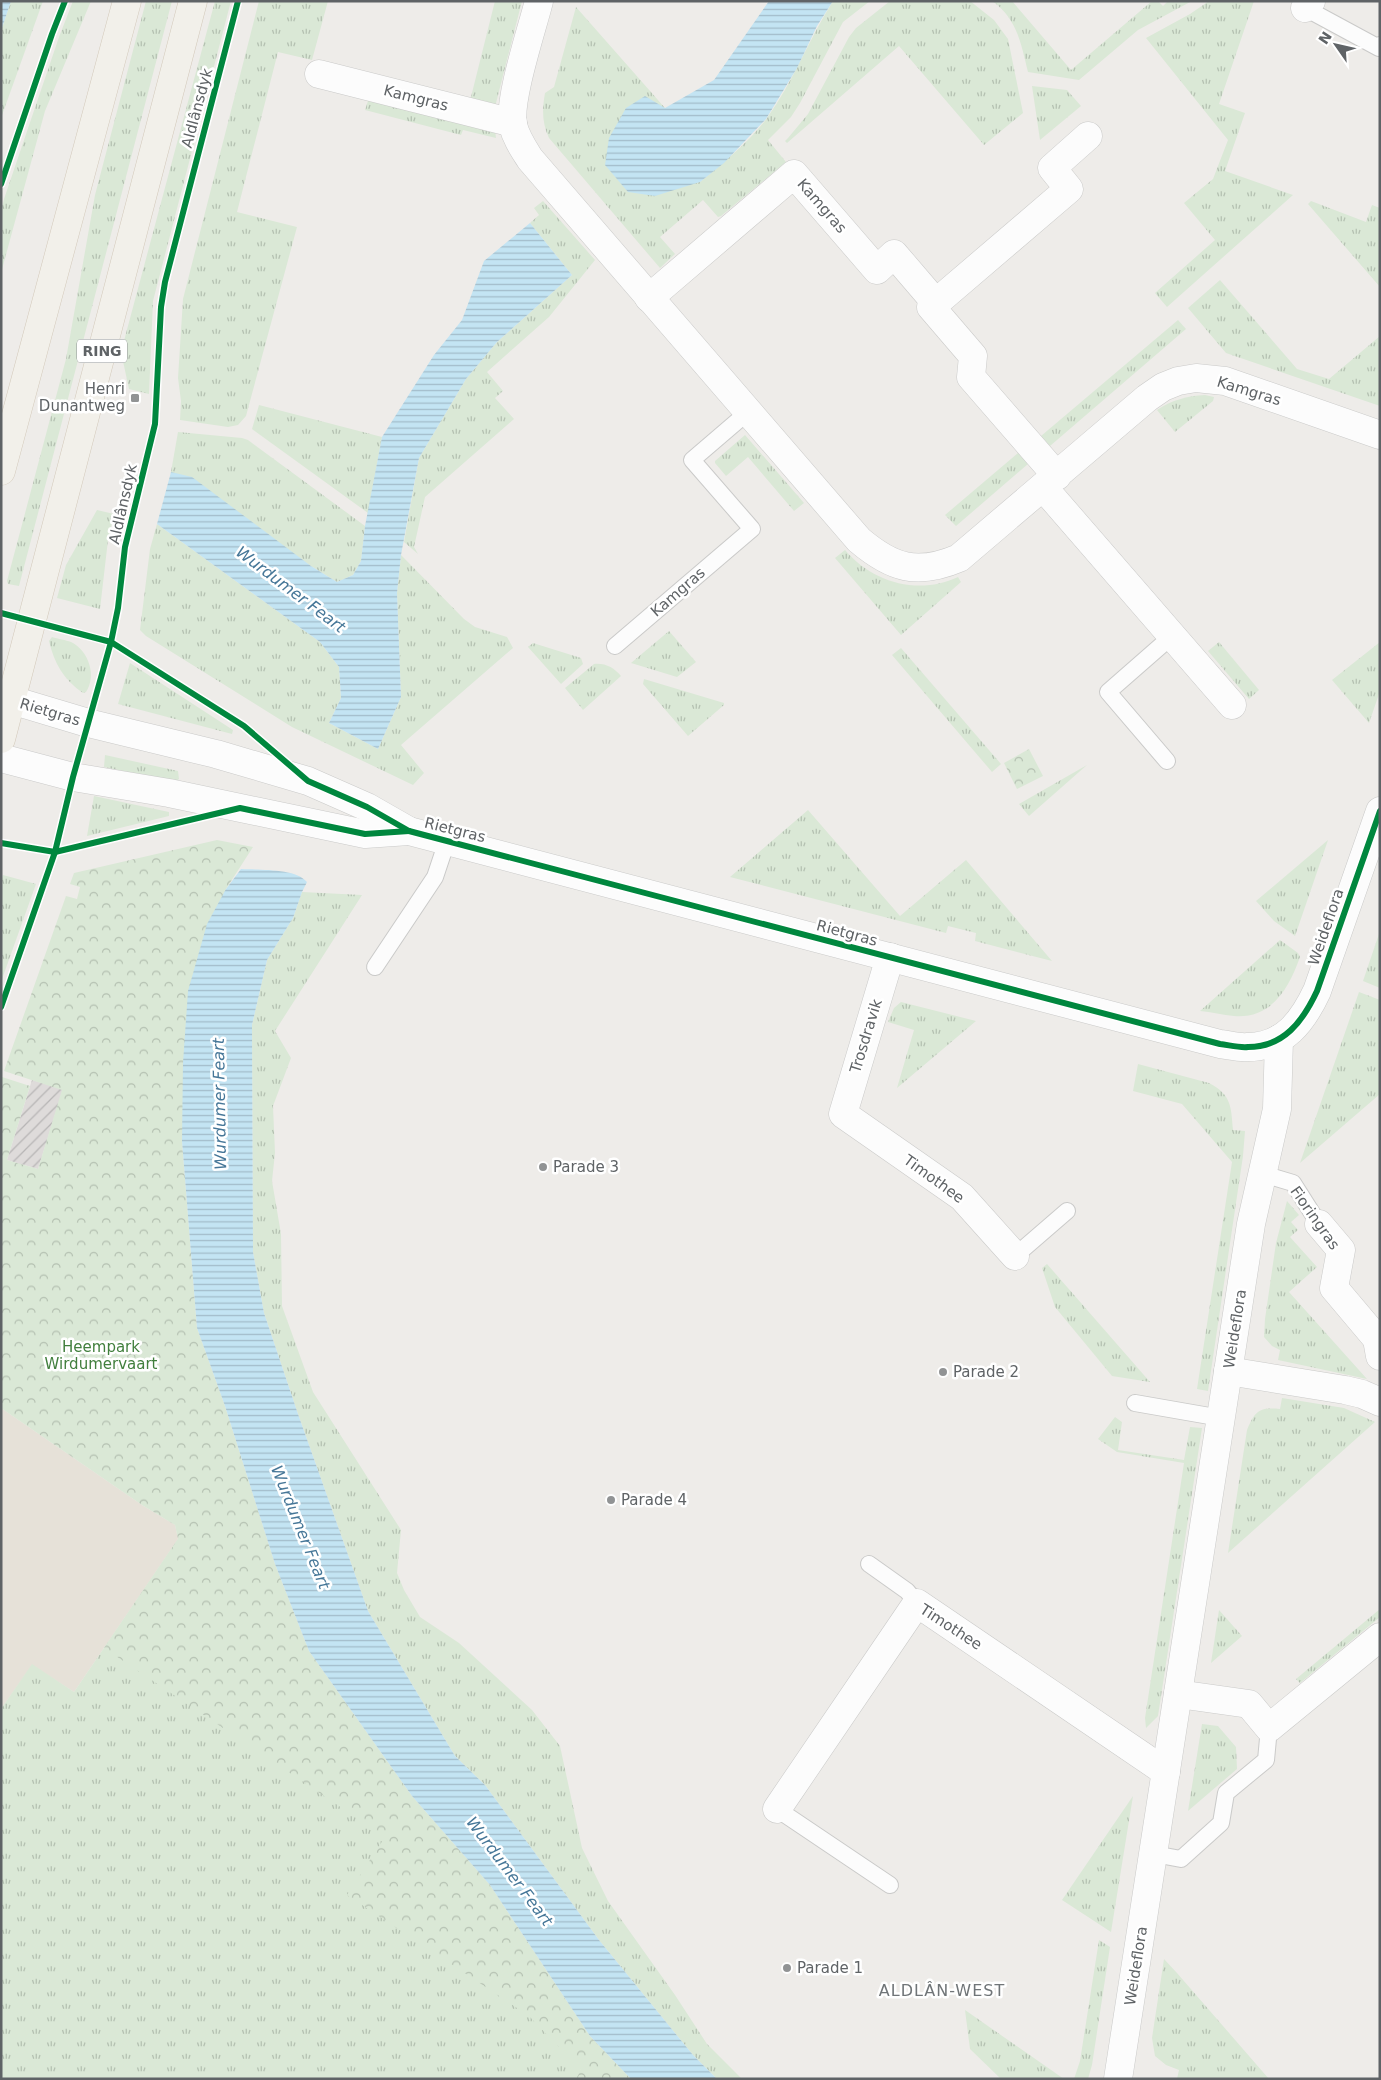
<svg xmlns="http://www.w3.org/2000/svg" width="1381" height="2080" font-family="'DejaVu Sans',sans-serif">
<style>
.commercial{fill:#e6e1d8}
.industrial{fill:url(#industrial-furrows)}
.grass{fill:url(#grass-tufts)}
.park{fill:url(#park-crowns)}
.water{fill:url(#water-rules)}
.lines{fill:none;stroke-linecap:round;stroke-linejoin:round}
.service-casing{stroke:#cacac9;stroke-width:18}
.minor-casing{stroke:#cacac9;stroke-width:29}
.tertiary-casing{stroke:#cacac9;stroke-width:29}
.primary-casing{stroke:#d3c9ba;stroke-width:29}
.service{stroke:#fcfcfc;stroke-width:16}
.minor{stroke:#fcfcfc;stroke-width:28}
.tertiary{stroke:#fcfcfc;stroke-width:28}
.primary{stroke:#f2f0ea;stroke-width:28}
.cycleway-casing{stroke:#fff;stroke-width:9}
.cycleway{stroke:#00873e;stroke-width:6}
.poi-dot{fill:#919394;stroke:#fff;stroke-width:2}
.labels{text-anchor:middle;stroke-width:5;stroke-linejoin:round;paint-order:stroke}
.shield{fill:#fff;stroke:#8f9294;stroke-width:1}
.shield-label{font-size:14px;font-weight:bold;fill:#5f6366}
.street-label{font-size:15px;fill:#5f6366;stroke:#fff}
.poi-label{font-size:15px;fill:#5f6366;stroke:#fff;text-anchor:start}
.park-label{font-size:15px;fill:#417f3d;stroke:#fff}
.water-label{font-size:16px;font-style:italic;fill:#467798;stroke:#fff}
.neighbourhood-label{font-size:16px;letter-spacing:1px;fill:#707578;stroke:#fff}
</style>
<defs>
<pattern id="industrial-furrows" width="10" height="10" patternUnits="userSpaceOnUse" patternTransform="scale(1.25)"><rect width="10" height="10" fill="#dedbda"/><path d="M-1 1l2-2M0 10L10 0M9 11l2-2" fill="none" stroke="#b7b5b5"/></pattern>
<pattern id="grass-tufts" width="24" height="20" patternUnits="userSpaceOnUse" patternTransform="scale(1.25)"><rect width="24" height="20" fill="#dae8d6"/><path d="M3 7l-1-3M5 7V3M7 7l1-3M15 17l-1-3M17 17v-4M19 17l1-3" fill="none" stroke="#b4c0b1"/></pattern>
<pattern id="park-crowns" width="20" height="18" patternUnits="userSpaceOnUse" patternTransform="scale(1.25)"><rect width="20" height="18" fill="#dae8d6"/><path d="M2 6a3 3 0 1 1 6 0M12 15a3 3 0 1 1 6 0" fill="none" stroke="#b4c0b1"/></pattern>
<pattern id="water-rules" width="6" height="5" patternUnits="userSpaceOnUse" patternTransform="scale(1.25)"><rect width="6" height="5" fill="#c3e4f3"/><path d="M0 2.5h6" fill="none" stroke="#a2bcc9"/></pattern>
</defs>
<rect width="100%" height="100%" fill="#eeece9"/>
<polygon class="commercial" points="1,1408 142,1505 175,1525 178,1539 74,1692 32,1665 1,1709"/>
<polygon class="industrial" points="32,1080 63,1089 38,1169 7,1160"/>
<g class="grass">
<polygon points="11,1 43,1 1,118 1,31"/>
<polygon points="73,1 91,1 45,111 1,273 1,211 4,199 59,37"/>
<polygon points="146,1 172,1 19,586 8,584 7,581 66,359 95,195"/>
<polygon points="215,1 231,1 153,301 149,394 129,389 121,352"/>
<polygon points="259,1 328,1 312,60 278,52 237,212 297,227 246,416 238,425 228,427 180,420 181,401 178,378 183,299"/>
<polygon points="495,1 522,1 495,107 470,101"/>
<path d="M833,1H870L843,22L800,103L791,117L768,140L786,162L721,216L718,217L703,200L660,237L675,254L660,268L549,138C542,123 542,110 545,93L554,87L576,7L665,108L700,182C722,164 750,141 767,118C793,82 809,39 833,1Z"/>
<polygon points="890,1 970,1 994,20 1008,39 1023,113 984,145 899,46 787,143 785,141 788,138 808,114 849,37 856,28"/>
<path d="M992,1H1012L1071,70L1152,1H1158L1163,6L1168,1H1192L1138,30L1079,80L1028,72C1021,44 1017,18 992,1Z"/>
<polygon points="1209,1 1254,1 1219,104 1245,113 1225,171 1293,195 1167,307 1155,293 1215,240 1184,203 1213,179 1228,140 1146,38 1190,14"/>
<polygon points="1032,86 1067,90 1081,106 1040,140"/>
<polygon points="369,98 495,130 496,138 463,130 461,135 365,110"/>
<polygon points="543,201 595,260 549,317 487,372 503,391 495,398 514,419 425,497 414,547 418,554 404,542 419,458 466,379 497,342 572,275 530,223 539,215 534,208"/>
<polygon points="1311,201 1366,222 1372,205 1380,208 1380,287 1308,204"/>
<polygon points="1220,280 1297,369 1329,379 1380,336 1380,406 1226,353 1188,308"/>
<polygon points="1178,320 1186,329 1050,446 1041,436"/>
<path d="M1205,395L1214,397L1213,401L1175,432L1157,410C1172,400 1187,396 1205,395Z"/>
<polygon points="259,405 382,437 368,513 252,429"/>
<polygon points="178,432 242,438 248,440 365,526 361,561 353,575 337,582 311,566 171,472"/>
<polygon points="745,435 804,503 794,511 748,457 726,476 715,463 715,461"/>
<polygon points="1018,453 1028,464 956,526 945,515"/>
<polygon points="97,510 114,514 108,540 100,609 57,598 66,565"/>
<polygon points="157,524 320,642 339,667 341,698 329,723 378,749 401,697 397,593 401,555 464,619 475,627 507,637 513,648 401,745 424,773 413,785 292,727 146,636 140,630 150,549"/>
<path d="M845,550C872,582 918,596 958,577L961,582L901,635L835,558Z"/>
<polygon points="669,631 696,662 677,677 631,663"/>
<path d="M52,637C58,639 66,640 71,642C89,651 97,676 86,692L83,693C64,680 54,663 49,641Z"/>
<polygon points="1219,642 1259,690 1249,699 1208,651"/>
<polygon points="1380,642 1380,691 1369,723 1332,680"/>
<polygon points="533,643 581,658 583,664 561,684 528,647"/>
<polygon points="901,648 1001,764 992,772 892,655"/>
<polygon points="130,663 233,730 232,734 118,704"/>
<path d="M594,664C606,663 614,668 621,676L583,710L565,688Z"/>
<polygon points="644,679 724,703 724,705 688,736 643,684"/>
<polygon points="105,755 178,771 179,779 175,782 104,767"/>
<polygon points="1087,765 1029,816 1019,804"/>
<polygon points="94,796 169,812 169,816 87,836"/>
<polygon points="808,810 900,916 966,860 1052,961 975,941 976,933 948,926 946,933 730,877"/>
<polygon points="1328,840 1295,936 1274,921 1256,901"/>
<polygon points="3,875 36,884 1,982 1,882"/>
<polygon points="302,892 362,895 275,1031 291,1058 273,1106 275,1153 272,1181 281,1234 282,1306 313,1392 401,1530 397,1573 404,1590 420,1617 459,1643 532,1710 560,1746 582,1848 608,1901 675,1995 707,2044 742,2079 717,2079 693,2055 599,1940 485,1785 455,1756 368,1611 298,1414 264,1313 253,1252 252,1025 267,960 293,918"/>
<polygon points="1380,931 1380,988 1363,981"/>
<path d="M1280,940L1298,953L1300,957C1289,988 1272,1019 1234,1016C1223,1015 1211,1012 1200,1011Z"/>
<polygon points="1359,992 1380,1000 1380,1094 1300,1163"/>
<polygon points="901,1002 976,1021 897,1088 914,1030 888,1022 894,1008"/>
<path d="M1138,1064L1209,1083C1232,1095 1231,1107 1233,1130L1245,1131L1243,1156L1208,1391L1197,1389L1232,1162L1182,1104L1133,1091Z"/>
<polygon points="1287,1201 1299,1215 1291,1222 1298,1230 1290,1237 1317,1267 1289,1292 1367,1379 1278,1360 1280,1350 1272,1346 1264,1337 1265,1319 1276,1243"/>
<polygon points="1047,1264 1150,1382 1112,1376 1055,1307 1042,1268"/>
<path d="M1282,1398L1344,1408L1375,1422L1228,1553L1247,1430C1255,1411 1259,1407 1280,1409Z"/>
<polygon points="1115,1417 1122,1422 1118,1450 1184,1460 1190,1427 1202,1428 1158,1716 1146,1728 1145,1718 1184,1463 1117,1452 1098,1439"/>
<polygon points="178,1539 569,2051 587,2079 1,2079 1,1709 32,1664 74,1692"/>
<polygon points="1380,1609 1380,1617 1300,1683 1296,1679"/>
<polygon points="1219,1610 1242,1636 1211,1663"/>
<polygon points="1202,1724 1218,1726 1236,1747 1237,1769 1188,1811"/>
<polygon points="1133,1796 1111,1932 1062,1900"/>
<polygon points="1099,1940 1110,1947 1092,2065 1088,2079 1074,2079 1080,2061"/>
<polygon points="1164,1959 1177,1973 1269,2079 1177,2079 1179,2070 1166,2065 1155,2056 1152,2038"/>
<polygon points="965,2010 1064,2079 1001,2079 970,2049"/>
</g>
<g class="park">
<polygon points="1029,749 1043,776 1017,789 1004,763"/>
<polygon points="217,840 253,847 226,889 182,1141 197,1328 225,1406 275,1564 309,1651 412,1796 490,1885 590,2036 631,2079 576,2079 581,2070 529,2016 347,1895 385,1837 104,1648 178,1539 175,1525 142,1505 1,1408 1,1079 2,1077 30,1086 7,1160 38,1169 62,1090 4,1071 66,896 77,899 80,887 70,884 74,873"/>
</g>
<g class="water">
<polygon points="1,1 11,1 1,31"/>
<polygon points="769,1 833,1 817,26 797,68 766,119 724,163 700,182 655,196 628,192 605,165 609,138 626,108 645,96 665,108 714,80"/>
<polygon points="530,223 572,275 497,342 466,379 419,458 401,555 397,593 401,697 378,749 329,723 341,698 339,667 320,642 157,524 171,472 192,477 311,566 337,582 353,575 361,561 365,526 382,437 434,355 462,320 484,261"/>
<path d="M241,869C258,870 296,868 307,882L302,892L293,918L267,960L252,1025L253,1252L264,1313L298,1414L368,1611L455,1756L485,1785L599,1940L693,2055L717,2079H631L590,2036L490,1885L412,1796L309,1651L275,1564L225,1406L197,1328L182,1141L183,1063L188,991L207,924L226,889Z"/>
</g>
<g class="lines">
<defs>
<g id="service">
<polyline points="1305,8 1379,48 1380,45"/>
<polyline points="615,646 752,529 692,460 748,412"/>
<polyline points="1167,761 1108,692 1172,636"/>
<polyline points="375,967 435,877 447,841"/>
<polyline points="1263,1174 1293,1183 1319,1224"/>
<polyline points="1015,1256 1067,1211"/>
<polyline points="1135,1403 1221,1418"/>
<polyline points="869,1564 907,1591 917,1603"/>
<polyline points="777,1809 890,1885"/>
<polyline points="1154,1854 1181,1859 1221,1823 1226,1793 1266,1760 1269,1728"/>
</g>
<g id="minor">
<path d="M539,1C532,29 508,100 513,125C516,138 523,148 530,159L859,540C892,568 917,576 959,558L1147,398L1163,387L1178,381L1196,378L1225,381L1380,435"/>
<polyline points="1305,8 1311,1"/>
<polyline points="319,74 513,123"/>
<polyline points="649,298 794,174 877,270 894,254 936,303"/>
<polyline points="1057,476 971,377 973,356 931,307 1069,189 1052,168 1088,136"/>
<polyline points="1043,487 1232,705"/>
<polyline points="890,957 843,1114 962,1197 1015,1256"/>
<polyline points="1319,1224 1341,1250 1334,1288 1377,1339 1380,1356"/>
<polyline points="1228,1371 1345,1390 1362,1394 1380,1402"/>
<polyline points="1178,1694 1249,1704 1269,1728 1380,1637"/>
<polyline points="777,1809 917,1603 1166,1772"/>
<polyline points="1118,2079 1251,1224 1277,1109 1279,1039"/>
</g>
<g id="tertiary">
<path d="M1,697L88,723L216,754L308,781L367,807L409,831L1220,1044C1229,1045 1239,1048 1248,1047C1284,1047 1303,1021 1317,991L1380,811"/>
<polyline points="1,758 73,777 169,793 365,834 409,831"/>
</g>
<g id="primary">
<polyline points="1,471 127,1"/>
<polyline points="1,739 193,1"/>
</g>
</defs>
<use href="#service" class="service-casing"/>
<use href="#minor" class="minor-casing"/>
<use href="#tertiary" class="tertiary-casing"/>
<use href="#primary" class="primary-casing"/>
<use href="#service" class="service"/>
<use href="#minor" class="minor"/>
<use href="#tertiary" class="tertiary"/>
<use href="#primary" class="primary"/>
<defs>
<g id="cycleway">
<polyline points="1,184 52,34 65,1"/>
<path d="M1,613L111,642L244,726L308,781L367,807L409,831L1220,1044C1229,1045 1239,1048 1248,1047C1284,1047 1303,1021 1317,991L1380,811"/>
<polyline points="1,843 55,852 240,808 365,834 409,831"/>
<polyline points="1,1007 55,852 73,777 111,642 118,608 125,547 155,424 161,307 165,282 238,1"/>
</g>
</defs>
<use href="#cycleway" class="cycleway-casing"/>
<use href="#cycleway" class="cycleway"/>
</g>
<g class="poi-dot">
<rect x="130" y="393" width="10" height="10" rx="2.5"/>
<circle cx="543" cy="1167" r="5"/>
<circle cx="943" cy="1372" r="5"/>
<circle cx="611" cy="1500" r="5"/>
<circle cx="787" cy="1968" r="5"/>
</g>
<g class="labels">
<rect class="shield" x="77" y="339.5" width="50" height="23" rx="4"/>
<g class="shield-label">
<text x="102" y="356">RING</text>
</g>
<g class="street-label">
<text transform="translate(416 98) rotate(14)" y="5">Kamgras</text>
<text transform="translate(197 108) rotate(-75)" y="5">Aldlânsdyk</text>
<text transform="translate(822 206) rotate(49)" y="5">Kamgras</text>
<text transform="translate(1249 391) rotate(17)" y="5">Kamgras</text>
<text transform="translate(123 504) rotate(-77)" y="5">Aldlânsdyk</text>
<text transform="translate(678 592) rotate(-41)" y="5">Kamgras</text>
<text transform="translate(50 712) rotate(17)" y="5">Rietgras</text>
<text transform="translate(455 830) rotate(14)" y="5">Rietgras</text>
<text transform="translate(1326 927) rotate(-71)" y="5">Weideflora</text>
<text transform="translate(847 933) rotate(15)" y="5">Rietgras</text>
<text transform="translate(866 1036) rotate(-73)" y="5">Trosdravik</text>
<text transform="translate(934 1179) rotate(36)" y="5">Timothee</text>
<text transform="translate(1315 1218) rotate(55)" y="5">Fioringras</text>
<text transform="translate(1235 1329) rotate(-81)" y="5">Weideflora</text>
<text transform="translate(951 1627) rotate(33)" y="5">Timothee</text>
<text transform="translate(1136 1966) rotate(-81)" y="5">Weideflora</text>
</g>
<g class="poi-label">
<text x="125" y="394" text-anchor="end">Henri<tspan x="125" dy="17">Dunantweg</tspan></text>
<text x="553" y="1172">Parade 3</text>
<text x="953" y="1377">Parade 2</text>
<text x="621" y="1505">Parade 4</text>
<text x="797" y="1973">Parade 1</text>
</g>
<g class="park-label">
<text x="101" y="1352">Heempark<tspan x="101" dy="17">Wirdumervaart</tspan></text>
</g>
<g class="water-label">
<text transform="translate(291 589) rotate(37)" y="6">Wurdumer Feart</text>
<text transform="translate(219 1104) rotate(-91)" y="6">Wurdumer Feart</text>
<text transform="translate(301 1527) rotate(68)" y="6">Wurdumer Feart</text>
<text transform="translate(510 1871) rotate(53)" y="6">Wurdumer Feart</text>
</g>
<g class="neighbourhood-label">
<text x="942" y="1996">ALDLÂN-WEST</text>
</g>
</g>
<rect width="1381" height="2080" fill="none" stroke="#5f6366" stroke-width="5"/>
<g transform="translate(1336 45) rotate(304)" stroke="#ffffff" stroke-width="4" paint-order="stroke">
<path d="M0-4L9 19L0 12L-9 19Z" fill="#5f6366"/>
<text y="-8" font-size="14" font-weight="bold" text-anchor="middle" fill="#5f6366">N</text>
</g>
</svg>
